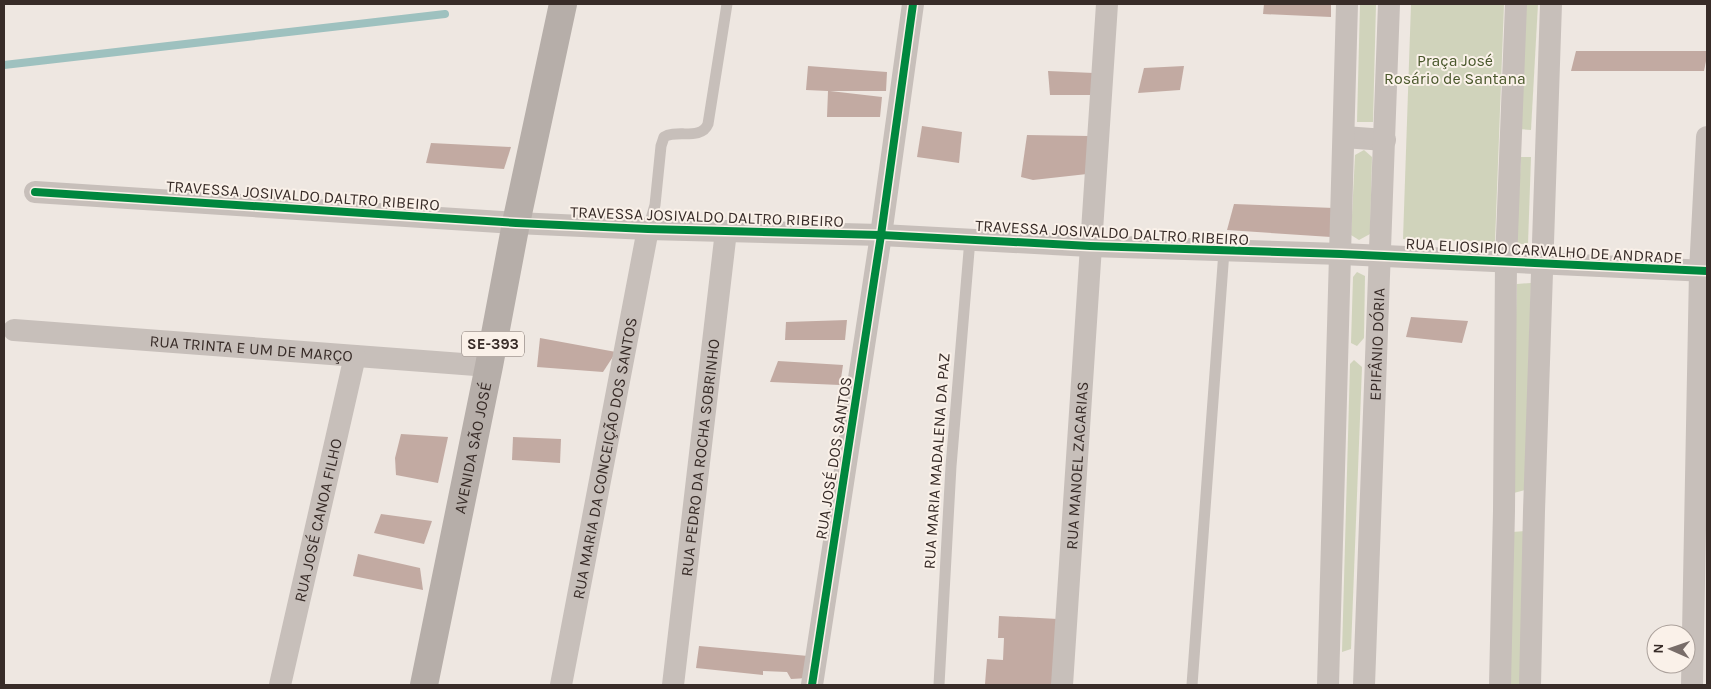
<svg xmlns="http://www.w3.org/2000/svg" width="1711" height="689" font-family="Karla,sans-serif">
<style>
.green{fill:#d0d3bb}
.lines{fill:none;stroke-linecap:round;stroke-linejoin:round}
.stream{stroke:#9ec1bf;stroke-width:8}
.building{fill:#c2aaa2}
.service{stroke:#c7bfba;stroke-width:11}
.minor{stroke:#c7bfba;stroke-width:22}
.primary{stroke:#b6aea9;stroke-width:28}
.cycleway-casing{stroke:#faf1e9;stroke-width:11}
.cycleway{stroke:#00873e;stroke-width:8}
.labels{text-anchor:middle;stroke-width:4;stroke-linejoin:round;paint-order:stroke}
.shield{fill:#faf1e9;stroke:#726762;stroke-width:1}
.shield-label{font-size:15px;font-weight:bold;fill:#382c28}
.park-label{font-size:16px;fill:#49572b;stroke:#faf1e9}
.street-label{font-size:16px;fill:#382c28;stroke:#faf1e9}
</style>
<rect width="100%" height="100%" fill="#eee7e1"/>
<g class="green">
<polygon points="1360,4 1376,4 1373,122 1357,122"/>
<polygon points="1411,4 1504,4 1495,242 1403,239"/>
<polygon points="1524,4 1538,4 1531,130 1519,129"/>
<polygon points="1364,150 1372,157 1370,234 1359,240 1351,235 1355,155"/>
<polygon points="1521,157 1531,157 1528,244 1516,244"/>
<polygon points="1357,272 1365,276 1364,338 1357,346 1351,343 1353,277"/>
<polygon points="1531,283 1525,490 1510,494 1517,284"/>
<polygon points="1354,360 1362,367 1351,649 1342,652 1350,364"/>
<polygon points="1527,531 1523,685 1509,685 1512,532"/>
</g>
<g class="lines">
<polyline class="stream" points="4,65 445,14"/>
</g>
<g class="building">
<polygon points="1264,4 1331,4 1331,17 1263,14"/>
<polygon points="1576,51 1707,51 1707,56 1704,71 1571,71"/>
<polygon points="808,66 887,72 886,91 830,91 882,97 880,117 827,117 828,91 806,90"/>
<polygon points="1184,66 1180,90 1138,93 1144,68"/>
<polygon points="1048,71 1094,73 1091,95 1050,95"/>
<polygon points="922,126 962,132 959,163 917,157"/>
<polygon points="1027,135 1089,136 1087,174 1033,180 1021,177"/>
<polygon points="431,143 511,147 504,169 426,163"/>
<polygon points="1234,204 1334,208 1331,237 1227,230"/>
<polygon points="1411,317 1468,321 1462,343 1406,337"/>
<polygon points="847,320 845,340 785,340 786,322"/>
<polygon points="540,338 616,352 603,372 537,367"/>
<polygon points="778,361 843,365 840,385 770,382"/>
<polygon points="401,434 448,437 438,483 396,475 395,458"/>
<polygon points="513,437 561,439 560,463 512,460"/>
<polygon points="381,514 432,521 424,544 374,533"/>
<polygon points="358,554 420,568 423,590 353,576"/>
<polygon points="999,616 1058,619 1054,685 985,684 987,659 1003,660 1004,638 998,638"/>
<polygon points="699,646 808,656 808,678 791,679 787,672 763,671 763,675 696,668"/>
</g>
<g class="lines">
<g class="service">
<path d="M648,229L655,205L661,146L664,137C676,129 701,141 708,124L727,4"/>
<polyline points="939,685 951,466 970,239"/>
<polyline points="1192,685 1224,251"/>
</g>
<g class="minor">
<polyline points="1344,137 1385,140"/>
<polyline points="35,192 516,223 648,229 881,235 1090,246 1341,254 1707,271"/>
<path id="s1" d="M14,330L489,366"/>
<path id="s2" d="M280,685L355,356"/>
<path id="s3" d="M561,685L648,229"/>
<path id="s4" d="M673,685L726,231"/>
<polyline points="812,685 881,235 913,4"/>
<path id="s5" d="M1062,685L1107,4"/>
<polyline points="1328,685 1347,4"/>
<path id="s6" d="M1364,685L1389,4"/>
<polyline points="1500,685 1504,511 1506,262 1516,4"/>
<polyline points="1530,685 1534,511 1551,4"/>
<polyline points="1692,685 1700,271 1707,137"/>
</g>
<path class="primary" id="s7" d="M424,685L489,366L516,223L563,4"/>
<defs>
<g id="cycleway">
<polyline points="35,192 516,223 648,229 881,235 1090,246 1341,254 1707,271"/>
<polyline points="812,685 881,235 913,4"/>
</g>
</defs>
<use href="#cycleway" class="cycleway-casing"/>
<use href="#cycleway" class="cycleway"/>
</g>
<g class="labels">
<rect class="shield" x="462" y="331.5" width="62" height="25" rx="4"/>
<g class="shield-label">
<text x="493" y="349">SE-393</text>
</g>
<g class="park-label">
<text x="1455" y="66">Praça José<tspan x="1455" dy="18">Rosário de Santana</tspan></text>
</g>
<g class="street-label">
<text transform="translate(303 195) rotate(4)" y="6">TRAVESSA JOSIVALDO DALTRO RIBEIRO</text>
<text transform="translate(707 216) rotate(2)" y="6">TRAVESSA JOSIVALDO DALTRO RIBEIRO</text>
<text transform="translate(1112 232) rotate(3)" y="6">TRAVESSA JOSIVALDO DALTRO RIBEIRO</text>
<text transform="translate(1544 250) rotate(3)" y="6">RUA ELIOSIPIO CARVALHO DE ANDRADE</text>
<text dy="6" stroke="none"><textPath href="#s6" startOffset="341">EPIFÂNIO DÓRIA</textPath></text>
<text dy="6" stroke="none"><textPath href="#s1" startOffset="238">RUA TRINTA E UM DE MARÇO</textPath></text>
<text dy="6" stroke="none"><textPath href="#s7" startOffset="242">AVENIDA SÃO JOSÉ</textPath></text>
<text dy="6" stroke="none"><textPath href="#s3" startOffset="231">RUA MARIA DA CONCEIÇÃO DOS SANTOS</textPath></text>
<text dy="6" stroke="none"><textPath href="#s4" startOffset="229">RUA PEDRO DA ROCHA SOBRINHO</textPath></text>
<text transform="translate(833 458) rotate(-81)" y="6">RUA JOSÉ DOS SANTOS</text>
<text transform="translate(936 461) rotate(-86)" y="6">RUA MARIA MADALENA DA PAZ</text>
<text dy="6" stroke="none"><textPath href="#s5" startOffset="220">RUA MANOEL ZACARIAS</textPath></text>
<text dy="6" stroke="none"><textPath href="#s2" startOffset="169">RUA JOSÉ CANOA FILHO</textPath></text>
</g>
</g>
<rect width="1711" height="689" fill="none" stroke="#382c28" stroke-width="10"/>
<g transform="translate(1671 649) rotate(272)"><circle r="24" fill="#faf1e9" stroke="#aca29c"/>
<path d="M0-4L9 19L0 12L-9 19Z" fill="#786d69"/>
<text y="-8" font-size="14" font-weight="bold" text-anchor="middle" fill="#382c28">N</text>
</g>
</svg>
